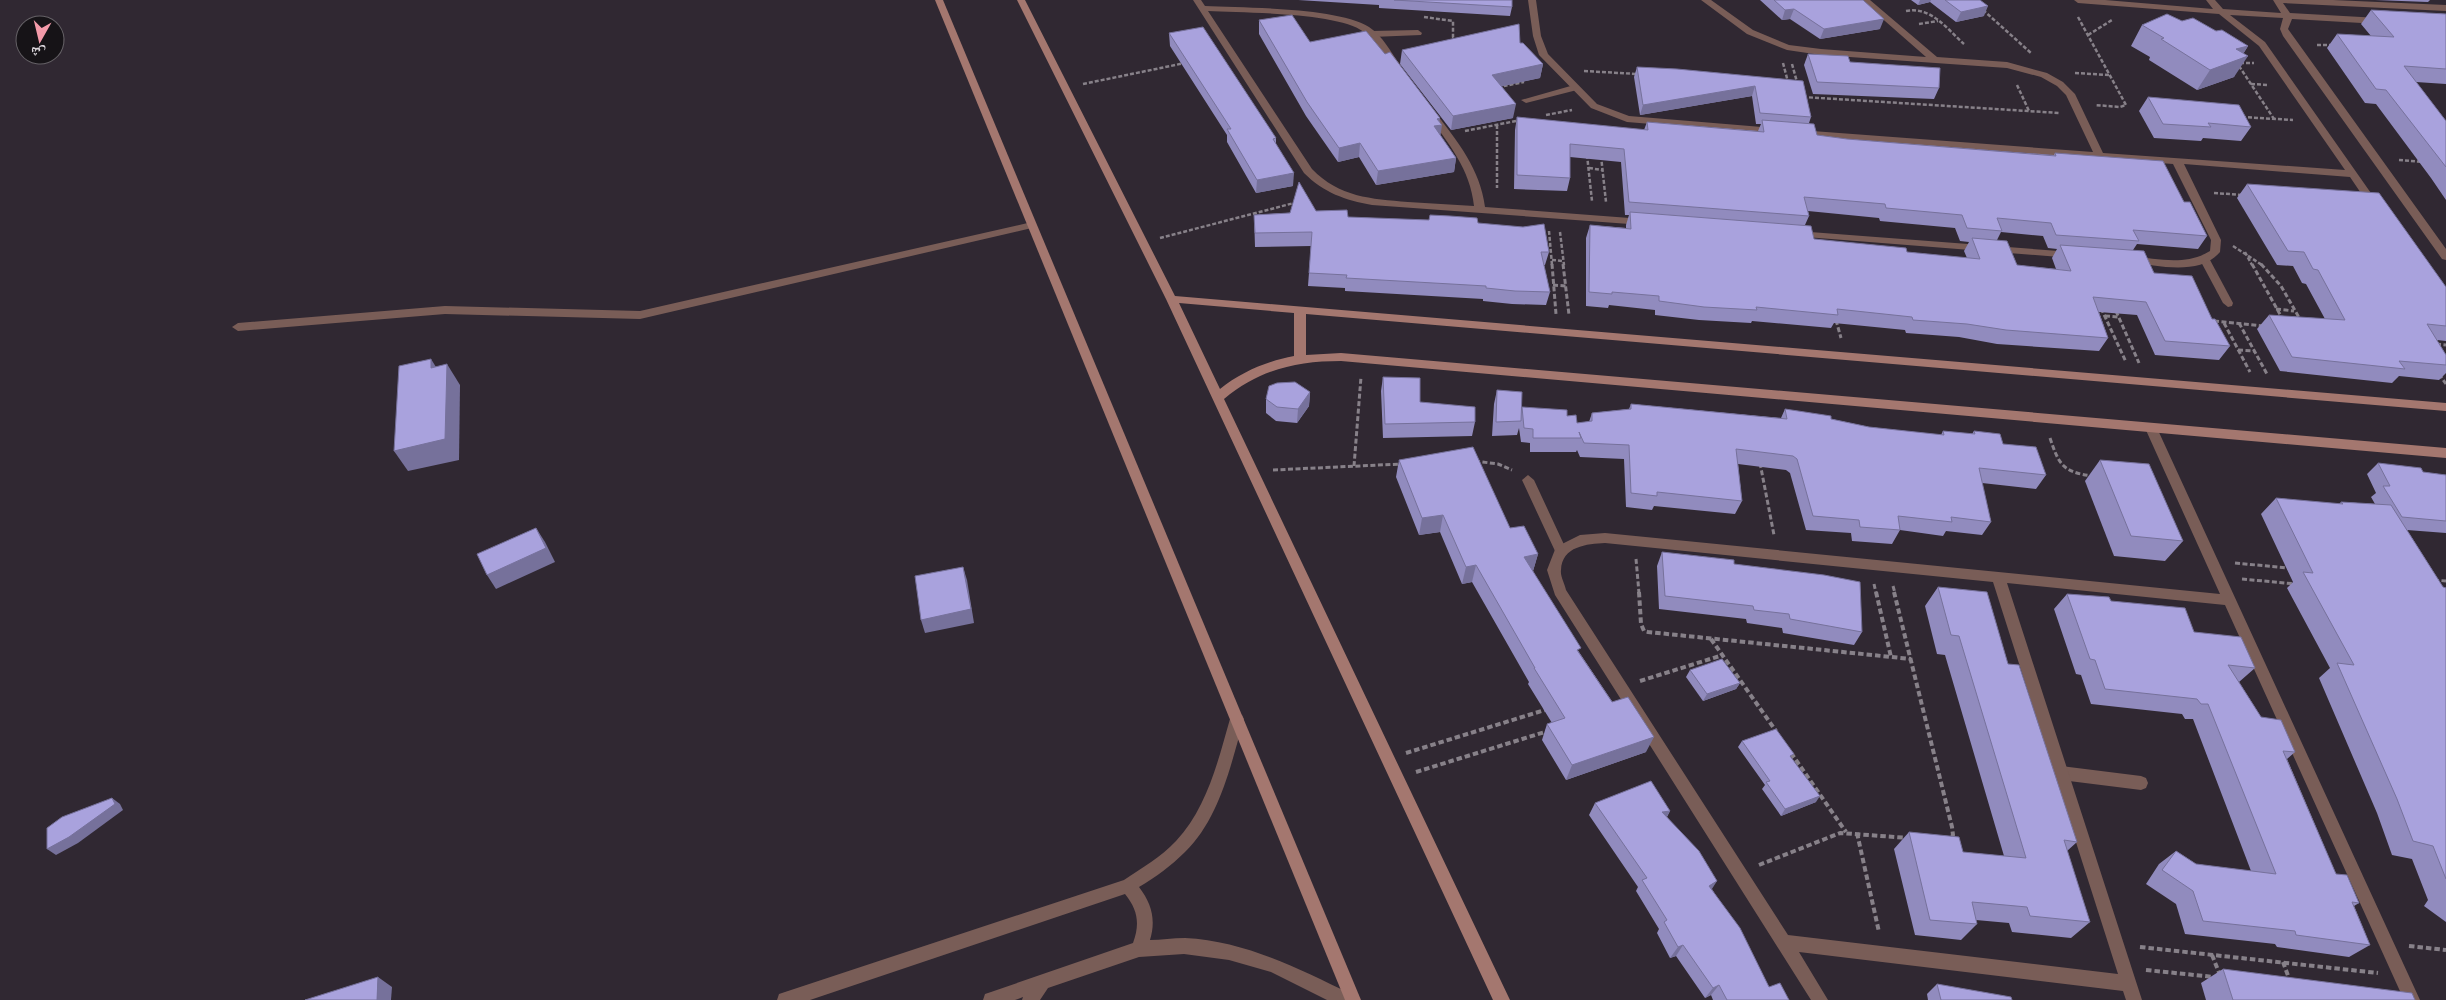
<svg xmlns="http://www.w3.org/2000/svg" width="2446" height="1000" font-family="'Source Sans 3','Noto Naskh Arabic',sans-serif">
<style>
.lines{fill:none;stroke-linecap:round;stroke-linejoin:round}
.path-far2{stroke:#878189;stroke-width:2.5;stroke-dasharray:4 2;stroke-linecap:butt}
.path-far1{stroke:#878189;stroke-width:3;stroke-dasharray:5 2.5;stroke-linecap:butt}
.path{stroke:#878189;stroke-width:4;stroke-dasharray:5.5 3;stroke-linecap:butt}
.lane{fill:#795d57;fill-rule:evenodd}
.street{fill:#795d57;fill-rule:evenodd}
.secondary{fill:#a4776f;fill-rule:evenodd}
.wall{fill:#918bbe;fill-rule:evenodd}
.shaded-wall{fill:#76719b}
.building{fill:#a9a2dd;stroke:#76719b}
</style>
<rect width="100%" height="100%" fill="#302832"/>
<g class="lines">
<g class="path-far2">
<polyline points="1983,10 2031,53"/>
<path d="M1906,11C1931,6 1947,29 1964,44"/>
<polyline points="1424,17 1453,21 1453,37 1456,42"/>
<polyline points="2078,17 2126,105 2120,107 2095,105"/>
<polyline points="1919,24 1938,21"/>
<polyline points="2088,35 2112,20"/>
<polyline points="2317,45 2330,45"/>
<polyline points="1783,63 1788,82"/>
<polyline points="2240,63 2254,63"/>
<polyline points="1792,64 1797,82"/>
<polyline points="2239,66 2274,119"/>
<polyline points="1584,71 1637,74"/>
<polyline points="2075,73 2109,75"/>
<polyline points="1083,84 1185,63"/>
<polyline points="2251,84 2269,85"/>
<polyline points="2017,85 2029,111"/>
<polyline points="1499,90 1504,86 1524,82"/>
<polyline points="1803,97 2059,113"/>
<polyline points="1546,115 1572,110"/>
<polyline points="2242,117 2293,120"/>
<polyline points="1497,125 1497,188"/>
<polyline points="1465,131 1521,120"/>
<polyline points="1587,155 1592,201"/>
<polyline points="1601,156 1606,202"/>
<polyline points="2399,160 2423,162"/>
<polyline points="1589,168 1602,170"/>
<polyline points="2214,193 2243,195"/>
<polyline points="1549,231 1552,265"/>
<polyline points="1560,232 1564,265"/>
<polyline points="1160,238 1294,203"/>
<polyline points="2233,246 2262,265"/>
<polyline points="2245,252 2252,265"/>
<polyline points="1552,260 1563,261"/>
</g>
<g class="path-far1">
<polyline points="1552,264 1556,314"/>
<polyline points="1563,264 1569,315"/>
<polyline points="2252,264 2282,318"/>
<polyline points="2261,264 2281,286 2301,321"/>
<polyline points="1553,285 1566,286"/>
<polyline points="2101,308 2126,362"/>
<polyline points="2276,309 2294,311"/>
<polyline points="2116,311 2139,363"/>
<polyline points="2105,316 2119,317"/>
<polyline points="1836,320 1841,338"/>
<polyline points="2214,321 2263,326"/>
<polyline points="2224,323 2250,372"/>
<polyline points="2239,323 2267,374"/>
<polyline points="2436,344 2446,345"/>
<polyline points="2238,350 2254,351"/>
<polyline points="2439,374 2446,384"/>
<path d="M2050,438C2059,465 2063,472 2092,476"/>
<polyline points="1475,461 1498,464 1512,470"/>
<polyline points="1760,463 1774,535"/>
<polyline points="1354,466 1361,377"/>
<polyline points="1273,470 1401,464"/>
<polyline points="1636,559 1639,593"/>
<polyline points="2235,563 2288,568"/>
<polyline points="2242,579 2296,584"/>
<polyline points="2434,580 2446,581"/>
<polyline points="1874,584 1876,593"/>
<polyline points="1893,586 1895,593"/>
</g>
<g class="path">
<polyline points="1639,592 1641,624 1644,631 1648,632 1911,659"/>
<polyline points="1876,592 1891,657"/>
<polyline points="1894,592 1952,827 1953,835 1950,839"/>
<polyline points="1711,639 1776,731"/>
<polyline points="1640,681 1723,655"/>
<polyline points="1406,753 1548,709"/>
<polyline points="1791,753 1846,832"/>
<polyline points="1416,772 1548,731"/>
<polyline points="1857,833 1879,932"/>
<polyline points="1759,865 1840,833 1909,838"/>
<polyline points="2409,946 2446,950"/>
<polyline points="2140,947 2378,973"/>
<polyline points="2212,955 2220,975"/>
<polyline points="2283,962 2290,981"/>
<polyline points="2146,970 2214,977"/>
</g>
<g class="lane">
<polygon points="1418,30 1422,33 1421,35 1372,37 1368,34 1372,31"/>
<polygon points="1574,85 1577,86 1577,90 1526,103 1521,100"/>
<polygon points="1032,222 1036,223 1036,227 640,319 445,314 238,331 232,327 238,323 445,306 640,311"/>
<polygon points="2205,257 2210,260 2233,303 2232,306 2228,307 2223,303 2200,260"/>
<polygon points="1528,475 1534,480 1567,551 1566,555 1556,555 1555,551 1522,480"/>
<polygon points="2061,766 2141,776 2146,778 2148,783 2146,788 2141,790 2061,780 2056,778 2054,773 2056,768"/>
</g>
<g class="street">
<path d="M1193,0H1201L1205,6C1245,8 1337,7 1369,27C1383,36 1391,53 1401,66L1399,68H1393C1384,56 1377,41 1364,32C1338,12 1244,13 1208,11L1312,169C1339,197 1371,199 1408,202C1430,203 1452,205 1474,206C1470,169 1449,144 1427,114L1432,111L1435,112C1458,142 1480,169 1485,207L1643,219L1648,222L1643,225L1372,205C1345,200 1324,193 1304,173Z"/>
<polygon points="1528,0 1536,0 1541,36 1548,54 1597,104 1629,116 1774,128 1779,131 1774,134 1627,122 1591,108 1539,55 1533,36"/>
<path d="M1701,0H1711L1753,30L1789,45L1821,49L1926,57L1861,0H1870L1937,57L2007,62L2047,73L2063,82L2075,94L2103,153L2345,170L2259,46L2219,14L2078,3L2074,0H2105L2213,9L2206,0H2215L2223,9L2281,13L2273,0H2333L2446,5V11L2283,3L2290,13L2379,18L2383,21L2379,24L2292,19L2288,29L2446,249V260L2442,259L2283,36L2280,29L2283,18L2230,15L2265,42L2380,206L2379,208H2371L2350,177L2184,164L2221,240L2220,252C2200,276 2158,266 2131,262L2126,259L2131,256C2158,259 2186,266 2210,251L2211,240L2173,164L1799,136L1794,133L1799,130L2093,152L2066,95L2057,86L2041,77L2007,68L1821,55L1787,50L1747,34Z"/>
<polygon points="1797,231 2072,252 2077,255 2072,258 1793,236 1793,232"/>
<path d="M2151,424L2157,428L2420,1000H2404L2225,605L2007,583L2142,1000H2126L2123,991L1799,952L1828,1000H1811L1555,595L1547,570L1556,547L1580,535L1605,533L2220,594L2145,428ZM1605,543L1993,582L2118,974L1788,935L1566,590C1565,584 1560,576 1561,570C1562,546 1587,544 1605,543Z"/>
<path d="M1237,713L1242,715L1244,719C1231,764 1220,818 1185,852C1171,866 1156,877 1139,887C1152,904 1156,920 1150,940C1161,940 1173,938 1185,938C1245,941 1297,968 1351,994L1353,1000H1327L1271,972L1229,960L1184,954L1139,957L1048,988L1040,1000H1022L1023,997L1015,1000H983L985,994L991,992L1133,943C1140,924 1138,910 1125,894L810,1000H777L779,994L785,992L1124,880C1142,868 1161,857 1176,841C1207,808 1218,761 1230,719L1232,715Z"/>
</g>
<g class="secondary">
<polygon points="935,0 943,0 1361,1000 1345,1000"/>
<path d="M1017,0H1025L1175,296L2446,403V411L1306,314V355L1341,353L2446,448V458L1341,361C1296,361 1259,370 1224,399L1510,1000H1493L1166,299ZM1179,303L1294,313V356C1267,361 1241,372 1220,389Z"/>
</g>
</g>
<g class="wall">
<polygon points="1298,0 1512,0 1512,7 1510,16 1379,8 1379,5"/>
<polygon points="1760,0 1863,0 1880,29 1820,39 1790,19 1782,20"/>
<polygon points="1911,0 1980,0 1984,16 1956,22 1930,2 1918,5"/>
<polygon points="2375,0 2430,0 2428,2"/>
<polygon points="2371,10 2446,14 2446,84 2416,82 2446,121 2446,200 2431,178 2376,104 2365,103 2327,48 2337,34 2371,36 2361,24"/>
<polygon points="1259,20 1310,42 1440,122 1440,135 1456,158 1454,172 1376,185 1359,157 1338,162 1306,116 1259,34"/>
<polygon points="2182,21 2216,31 2248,46 2243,54 2234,77 2197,90 2149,60 2150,57 2131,46 2142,25"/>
<polygon points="1169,33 1276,138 1276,144 1293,186 1256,193 1227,142 1227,135 1170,46"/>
<polygon points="1520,43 1543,64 1540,78 1502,86 1513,118 1451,130 1400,64 1402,50"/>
<polygon points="1808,54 1850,62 1939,88 1934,99 1813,94 1804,65"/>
<path d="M1637,67L1803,81L1811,117L1809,123L1817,135L1847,139L2054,155L2055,153L2184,202L2207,236L2198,249L2137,244L2133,250L2154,273L2212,319L2230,346L2219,360L2155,355L2137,315L2099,312L2108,338L2099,351L1997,344L1959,337L1906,333L1905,330L1834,323L1831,328L1752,321L1751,323L1699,320L1655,315V310L1609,305L1608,308L1586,306V238L1590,225L1626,228V225L1629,215H1625L1621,162L1570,157V178L1567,191L1514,189L1515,130L1517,117L1644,130L1647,122L1758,131L1761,124H1756L1752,96L1640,115L1634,77ZM1808,211L1879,218L1880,221L1955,228L1960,241L1969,242L1964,251L1967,258L1907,252L1814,239L1805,225L1809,216ZM2001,232L2043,236L2048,248L2057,249L2052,258L2056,269L2017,265L1997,240Z"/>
<polygon points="2148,97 2251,127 2241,141 2203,138 2201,141 2154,138 2139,111"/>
<polygon points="2247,184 2446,287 2446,341 2437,340 2446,355 2446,373 2439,380 2399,376 2392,383 2280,371 2257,329 2269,315 2325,319 2306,284 2302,283 2293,266 2277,265 2237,198"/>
<polygon points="1316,211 1348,217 1478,223 1549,252 1545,265 1544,265 1550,292 1546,305 1512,304 1483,301 1483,299 1345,291 1345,288 1308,286 1311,246 1255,247 1254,215"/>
<polygon points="1383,377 1420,402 1475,422 1472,436 1383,438 1381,391"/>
<polygon points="1497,390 1521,411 1522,407 1567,416 1577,423 1589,422 1592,413 1629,409 1631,404 1781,418 1785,409 1869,427 1941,435 1943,431 1972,434 1974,431 2003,444 2046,475 2036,489 1982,483 1991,522 1982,535 1946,531 1943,536 1900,530 1892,544 1852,541 1851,533 1806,530 1790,473 1786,470 1738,464 1742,501 1735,514 1654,506 1652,510 1626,507 1624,459 1580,457 1577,450 1576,452 1530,452 1530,443 1521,442 1519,428 1517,435 1492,436 1494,404"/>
<polygon points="1310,392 1309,406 1297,423 1276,421 1266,413 1266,399"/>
<polygon points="1399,460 1510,528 1538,554 1533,571 1579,652 1646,752 1566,780 1542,740 1547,724 1552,723 1528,684 1529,682 1472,582 1462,584 1440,532 1419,535 1396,477"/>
<polygon points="2100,460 2183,541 2165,561 2114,556 2085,481"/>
<polygon points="2378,463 2423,472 2446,475 2446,533 2407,530 2443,587 2446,588 2446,922 2424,906 2428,900 2412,859 2392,855 2377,813 2319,678 2330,668 2287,588 2293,582 2261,514 2276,498 2339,504 2341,502 2375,504 2371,497 2376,493 2367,474"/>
<polygon points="1662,552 1734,564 1862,632 1854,645 1783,633 1782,628 1747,623 1746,619 1659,609 1657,566"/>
<polygon points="1938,587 2008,664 2077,842 2067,851 2090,922 2071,938 2012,932 2009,923 1976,920 1977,924 1961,940 1915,935 1894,849 1909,832 1963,852 2004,856 1945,655 1937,654 1925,606"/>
<polygon points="2067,594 2111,601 2194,632 2255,668 2239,682 2261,717 2295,752 2287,759 2336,874 2359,903 2354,906 2370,945 2349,957 2277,947 2275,944 2185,934 2176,904 2146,884 2159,864 2176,851 2196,864 2251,871 2193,719 2185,719 2182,714 2091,704 2081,675 2076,674 2054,609"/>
<polygon points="1690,670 1740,683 1736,689 1703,701 1686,677"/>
<polygon points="1742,741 1792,758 1816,802 1781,816 1762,789 1765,785 1738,747"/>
<polygon points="1595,803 1670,811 1667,817 1712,889 1769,987 1789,1000 1713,1000 1711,995 1705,998 1676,956 1670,958 1657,933 1659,929 1636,891 1638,887 1589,815"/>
<polygon points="2223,969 2415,1000 2206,1000 2201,983"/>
<polygon points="1937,984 2012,1000 1928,1000 1927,994"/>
</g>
<g class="shaded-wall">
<polygon points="1920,0 1931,0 1930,2 1918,5"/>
<polygon points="1988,6 1984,16 1956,22 1961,12"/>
<polygon points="1794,9 1790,19 1782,20 1785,10"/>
<polygon points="1884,19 1880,29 1820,39 1824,29"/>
<polygon points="2248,46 2240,59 2248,56 2234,77 2197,90 2210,70 2236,49"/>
<polygon points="1543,64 1540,78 1490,89 1492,75"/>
<polygon points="1755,86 1752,96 1640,115 1643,105"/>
<polygon points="1516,104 1513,118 1451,130 1453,116"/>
<polygon points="1440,118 1439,125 1442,125 1440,139 1434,126 1437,119"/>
<polygon points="1360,143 1359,157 1338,162 1339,148"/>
<polygon points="1456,158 1454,172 1376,185 1378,171"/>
<polygon points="1294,173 1293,186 1256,193 1257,180"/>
<polygon points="431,359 444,380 431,368"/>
<polygon points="447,364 460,385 459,460 408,471 394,451"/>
<polygon points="1310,392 1309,406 1297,423 1298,409"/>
<polygon points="1443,515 1440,532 1419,535 1422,518"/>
<polygon points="536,528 545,542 555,562 496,589 487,575"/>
<polygon points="1538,554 1533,571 1524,557"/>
<polygon points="1476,565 1472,582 1462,584 1466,567"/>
<polygon points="963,567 967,580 974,623 925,633 921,620"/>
<polygon points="1740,683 1736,689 1703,701 1707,694"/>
<polygon points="1654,737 1646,752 1566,780 1572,765"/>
<polygon points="1820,796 1816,802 1781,816 1785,809"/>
<polygon points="112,798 120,804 123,810 78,843 56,855 47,849"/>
<polygon points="1670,811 1663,823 1662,812"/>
<polygon points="1717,881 1710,892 1709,886"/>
<polygon points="1683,945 1676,956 1670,958 1678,947"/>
<polygon points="378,977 392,987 391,1000 377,1000"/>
<polygon points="1719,985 1711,995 1705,998 1713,988"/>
</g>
<g class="building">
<polygon points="1394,0 1512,0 1512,7"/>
<polygon points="1774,0 1863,0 1884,19 1824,29 1794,9 1785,10"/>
<polygon points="1945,0 1980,0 1988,6 1961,12"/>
<polygon points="2371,10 2446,14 2446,69 2404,66 2446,121 2446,167 2386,90 2376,89 2337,34 2394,37"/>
<polygon points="2167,14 2182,21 2193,18 2216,31 2222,30 2248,46 2236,49 2248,56 2210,70 2161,39 2164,38 2142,25"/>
<polygon points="1292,15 1310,42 1366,31 1385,54 1390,52 1440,118 1437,119 1442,125 1434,126 1456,158 1378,171 1360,143 1339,148 1307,102 1259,20"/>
<polygon points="1519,24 1520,43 1523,43 1543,64 1492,75 1516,104 1453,116 1402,50"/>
<polygon points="1203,27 1276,138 1273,139 1294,173 1257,180 1227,129 1231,129 1169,33"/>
<polygon points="1808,54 1848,56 1850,62 1940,68 1939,88 1817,82"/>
<polygon points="1637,67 1677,69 1803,81 1811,117 1760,113 1755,86 1643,105"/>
<polygon points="2148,97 2239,105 2251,127 2208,123 2211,127 2163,124"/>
<polygon points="1517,117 1648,130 1647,122 1764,132 1762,120 1814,124 1817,135 1847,139 2056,156 2055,153 2163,161 2184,202 2190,202 2207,236 2133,230 2139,241 2056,235 2051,223 1997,218 2002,231 1967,228 1962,215 1886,208 1885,204 1804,197 1809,216 1629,202 1624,149 1570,144 1570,178 1517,175"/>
<polygon points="1299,182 1316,211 1347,210 1348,217 1429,220 1430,215 1450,216 1477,218 1478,223 1523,227 1544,224 1549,252 1541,252 1550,292 1515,291 1486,288 1486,286 1346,278 1347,275 1309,273 1312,232 1255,233 1254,215 1290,213"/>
<polygon points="2247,184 2379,193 2446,287 2446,326 2427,324 2446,355 2446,365 2399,361 2405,369 2292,357 2269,315 2345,320 2318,270 2313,269 2304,252 2288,251"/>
<polygon points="1630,212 1811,226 1814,239 1906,248 1907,252 1980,259 1972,238 2007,241 2017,265 2071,271 2060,245 2144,251 2154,273 2192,276 2212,319 2215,319 2230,346 2165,341 2146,302 2093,297 2108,338 2006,330 1967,324 1913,320 1912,317 1837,309 1838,315 1756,307 1757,310 1704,307 1659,301 1659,296 1612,292 1612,294 1589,292 1590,225 1631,229"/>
<polygon points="431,359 431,368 447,364 445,439 394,451 399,366"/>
<polygon points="1383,377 1420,378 1420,402 1475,407 1475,422 1385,424"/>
<polygon points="1295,382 1310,392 1298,409 1277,407 1266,399 1269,386 1277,383"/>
<polygon points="1497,390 1522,392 1521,421 1496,422"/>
<polygon points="1631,404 1787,419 1785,409 1831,416 1831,419 1869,427 1944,435 1943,431 1975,434 1974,431 2000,434 2003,444 2036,447 2046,475 1979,468 1991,522 1951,517 1952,522 1898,516 1900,530 1860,527 1859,520 1813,516 1797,459 1793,456 1736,449 1742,501 1657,492 1657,496 1631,493 1629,445 1584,443 1579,432 1581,438 1533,438 1533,429 1524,428 1522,407 1567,410 1567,416 1576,415 1577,423 1592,421 1592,413 1631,409"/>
<polygon points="1473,447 1510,528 1524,526 1538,554 1524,557 1581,648 1577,650 1612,702 1628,697 1654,737 1572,765 1547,724 1565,718 1534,668 1535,668 1476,565 1466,567 1443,515 1422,518 1399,460"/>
<polygon points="2100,460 2149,464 2183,541 2131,536"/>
<polygon points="2378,463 2421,468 2423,472 2446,475 2446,521 2402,517 2383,486 2390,486"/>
<polygon points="2276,498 2343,504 2341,502 2391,505 2443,587 2446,588 2446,879 2433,846 2413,841 2397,799 2337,663 2354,665 2303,572 2313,573"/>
<polygon points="536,528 546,548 487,575 477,554"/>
<polygon points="1662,552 1734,560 1734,564 1824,575 1860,582 1862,632 1790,619 1789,614 1754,610 1753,606 1665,596"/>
<polygon points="963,567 971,609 921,620 915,576"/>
<polygon points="1938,587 1987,592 2008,664 2019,665 2077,842 2064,840 2090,922 2030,916 2027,907 1972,902 1977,924 1930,920 1909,832 1959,837 1963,852 2026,858 1959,636 1951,635"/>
<polygon points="2067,594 2109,597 2111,601 2185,608 2194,632 2241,637 2255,668 2228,665 2261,717 2281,720 2295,752 2283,751 2336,874 2347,875 2359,903 2352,902 2370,945 2296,935 2295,931 2203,921 2193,891 2162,870 2176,851 2196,864 2276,874 2208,704 2201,704 2197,699 2105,689 2095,660 2090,659"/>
<polygon points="1722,659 1740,683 1707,694 1690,670"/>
<polygon points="1776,729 1794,754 1790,756 1820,796 1785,809 1766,782 1770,781 1742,741"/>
<polygon points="1651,781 1670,811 1662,812 1699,851 1717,881 1709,886 1740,928 1769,987 1780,983 1789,1000 1727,1000 1719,985 1713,988 1683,945 1678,947 1664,922 1667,920 1642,880 1647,878 1595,803"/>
<polygon points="112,798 115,804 69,837 47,849 47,828 62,817"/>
<polygon points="2223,969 2412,993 2415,1000 2233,1000"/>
<polygon points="378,977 377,1000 305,1000"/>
<polygon points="1937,984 2011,997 2012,1000 1941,1000"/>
</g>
<g transform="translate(40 40) rotate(188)"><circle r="24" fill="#161317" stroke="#656166"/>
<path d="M0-4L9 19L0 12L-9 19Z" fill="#f39aa9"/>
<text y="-8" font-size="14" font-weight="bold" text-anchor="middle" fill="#dbd6dc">ش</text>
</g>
</svg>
